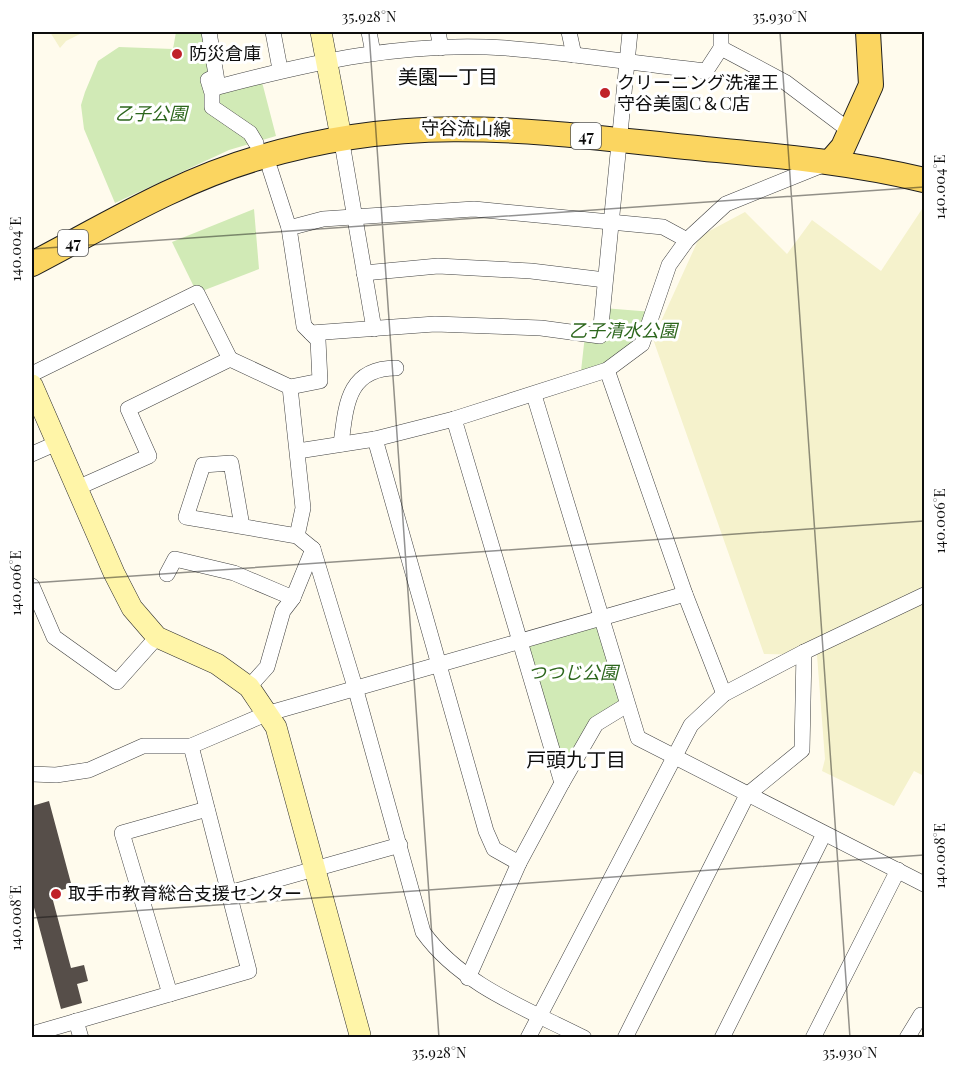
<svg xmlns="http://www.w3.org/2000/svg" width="956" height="1069" font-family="'Playfair Display','Noto Sans JP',serif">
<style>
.farmland{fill:#f5f2cc}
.green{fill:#d1eab6}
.building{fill:#564e49}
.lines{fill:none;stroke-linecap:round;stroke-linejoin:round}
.street-casing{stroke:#404040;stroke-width:16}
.secondary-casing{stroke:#2f2f2f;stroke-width:22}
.primary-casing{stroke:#1e1e1e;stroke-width:26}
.street{stroke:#fff;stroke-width:15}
.secondary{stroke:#fff5a8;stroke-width:21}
.primary{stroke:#fbd560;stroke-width:24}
.ticks{fill:none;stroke:#0d0d0d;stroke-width:1.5;stroke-opacity:0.45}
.poi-dot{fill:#c0222a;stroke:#fff;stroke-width:2}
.labels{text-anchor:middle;stroke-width:6;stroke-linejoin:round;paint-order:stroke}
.shield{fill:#fff;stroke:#565656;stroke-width:1.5}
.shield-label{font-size:16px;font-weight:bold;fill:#0d0d0d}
.poi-label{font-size:18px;fill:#0d0d0d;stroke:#fff;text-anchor:start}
.park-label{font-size:18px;font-style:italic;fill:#2c661c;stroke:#fff}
.street-label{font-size:18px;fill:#0d0d0d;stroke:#fff}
.neighbourhood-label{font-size:20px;fill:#0d0d0d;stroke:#fff}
.neatline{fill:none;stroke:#0d0d0d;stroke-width:2}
.ticks-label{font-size:15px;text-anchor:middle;fill:#0d0d0d}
</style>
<rect width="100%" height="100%" fill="#fffbed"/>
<g class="farmland">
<polygon points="50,32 84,32 66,41 60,48"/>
<polygon points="924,206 924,776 914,771 894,806 822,771 825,759 817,655 764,654 653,339 700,236 745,212 787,254 812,220 881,271"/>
</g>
<g class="green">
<polygon points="176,32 203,32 215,95 262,82 276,136 229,150 115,203 84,129 81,105 85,92 98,61 119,47 173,49"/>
<polygon points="254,209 259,269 197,293 172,242"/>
<polygon points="603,308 653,312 647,336 580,380 585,335 600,336"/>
<polygon points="601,618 627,705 596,724 562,783 519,641"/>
</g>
<polygon class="building" points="49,801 72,887 51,893 71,968 84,965 88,981 77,984 82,1003 61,1009 32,900 32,806"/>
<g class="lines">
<defs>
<g id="street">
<path d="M209,32L218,87C313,62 406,41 506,48C573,53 639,64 706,71L721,48V32"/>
<polyline points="273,32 280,69"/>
<polyline points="369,32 373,53"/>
<polyline points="438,32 441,48"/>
<polyline points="569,32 574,55"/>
<polyline points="721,48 785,82 850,131"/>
<polyline points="212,78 208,80 212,93 212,107 250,133 256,143"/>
<polyline points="341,137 374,329"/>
<polyline points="270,169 289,228"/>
<polyline points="364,273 438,266 531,271 605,280"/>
<polyline points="311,333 435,324 541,328 600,336 630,32"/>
<polyline points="607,370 685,594 724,694"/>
<polyline points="32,374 197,293 230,359"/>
<polyline points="290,387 320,381 318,340 304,326 289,228 323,219 474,209 663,227 687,240"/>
<polyline points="534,395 638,738 924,884"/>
<polyline points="454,419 562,783"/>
<polyline points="375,439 486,831 494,849 519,863"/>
<path d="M341,444C346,406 347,368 396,368"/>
<polyline points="298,451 375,439 454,419 607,370 642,344 669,265 687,240 726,204 825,164"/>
<polyline points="32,454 57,443"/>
<polyline points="77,488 149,456 128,409 230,359 290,387 303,508 297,536"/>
<path d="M242,526L231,463L203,465L186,517L297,536L313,549L355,687L423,932C461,985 527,1009 584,1038"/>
<polyline points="167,574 175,559 234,573 293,598"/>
<polyline points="32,586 54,637 117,682 157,637"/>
<polyline points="249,687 267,667 283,611 293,598 313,549"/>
<polyline points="32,774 56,775 89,770 143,746 191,746 266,714 685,594"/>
<polyline points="229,893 400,845"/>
<polyline points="468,978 519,863 562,783 596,724 627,705"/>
<polyline points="170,994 122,833 207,809"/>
<polyline points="76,1021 81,1038"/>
<polyline points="32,1034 249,971 191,746"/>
<polyline points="528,1038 691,725 724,694 804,652 924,595"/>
<polyline points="625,1038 747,795 802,750 804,652"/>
<polyline points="722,1038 824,834"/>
<polyline points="813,1038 898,870"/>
<polyline points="907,1038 921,1015 924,1015"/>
</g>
<g id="secondary">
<polyline points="321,32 341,137"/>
<polyline points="32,385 114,573 132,608 157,637 217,664 249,687 276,727 360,1035"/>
</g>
<g id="primary">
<polyline points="830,162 843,147 871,85 868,32"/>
<path d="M32,264C105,226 178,181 258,158C411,112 532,131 686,147C766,155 846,161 924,180"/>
</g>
</defs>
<use href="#street" class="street-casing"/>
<use href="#secondary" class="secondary-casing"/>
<use href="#primary" class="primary-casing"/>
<use href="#street" class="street"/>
<use href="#secondary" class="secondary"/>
<use href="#primary" class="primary"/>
</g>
<path class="ticks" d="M369,32L439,1038M780,32L850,1038M32,249L924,187M32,583L924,521M32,918L924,855"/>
<g class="poi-dot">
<circle cx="177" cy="54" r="6"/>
<circle cx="605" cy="93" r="6"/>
<circle cx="56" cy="894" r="6"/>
</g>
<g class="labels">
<g class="shield">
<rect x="571" y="123" width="30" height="26" rx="4.5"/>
<rect x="58" y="230" width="30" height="26" rx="4.5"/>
</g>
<g class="shield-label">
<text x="586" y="142">47</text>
<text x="73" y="249">47</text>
</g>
<g class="poi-label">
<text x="189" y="60">防災倉庫</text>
<text x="617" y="89">クリーニング洗濯王<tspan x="617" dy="21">守谷美園C＆C店</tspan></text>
<text x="68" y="900">取手市教育総合支援センター</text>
</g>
<g class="park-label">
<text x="151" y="120">乙子公園</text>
<text x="623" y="337">乙子清水公園</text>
<text x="573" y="679">つつじ公園</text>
</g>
<g class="street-label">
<text transform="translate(466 129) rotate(1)" y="6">守谷流山線</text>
</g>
<g class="neighbourhood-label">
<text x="448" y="84">美園一丁目</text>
<text x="576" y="767">戸頭九丁目</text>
</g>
</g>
<rect width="956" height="1069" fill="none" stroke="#ffffff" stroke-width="66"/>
<rect x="33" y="33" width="890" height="1003" class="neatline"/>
<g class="ticks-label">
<text x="369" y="22">35.928°N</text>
<text x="780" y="22">35.930°N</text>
<text transform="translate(940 187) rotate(-90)" y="5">140.004°E</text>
<text transform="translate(16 249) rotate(-90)" y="5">140.004°E</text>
<text transform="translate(940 521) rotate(-90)" y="5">140.006°E</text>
<text transform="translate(16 583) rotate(-90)" y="5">140.006°E</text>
<text transform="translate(940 856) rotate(-90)" y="5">140.008°E</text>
<text transform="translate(16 918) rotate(-90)" y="5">140.008°E</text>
<text x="439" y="1058">35.928°N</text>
<text x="850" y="1058">35.930°N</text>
</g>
</svg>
